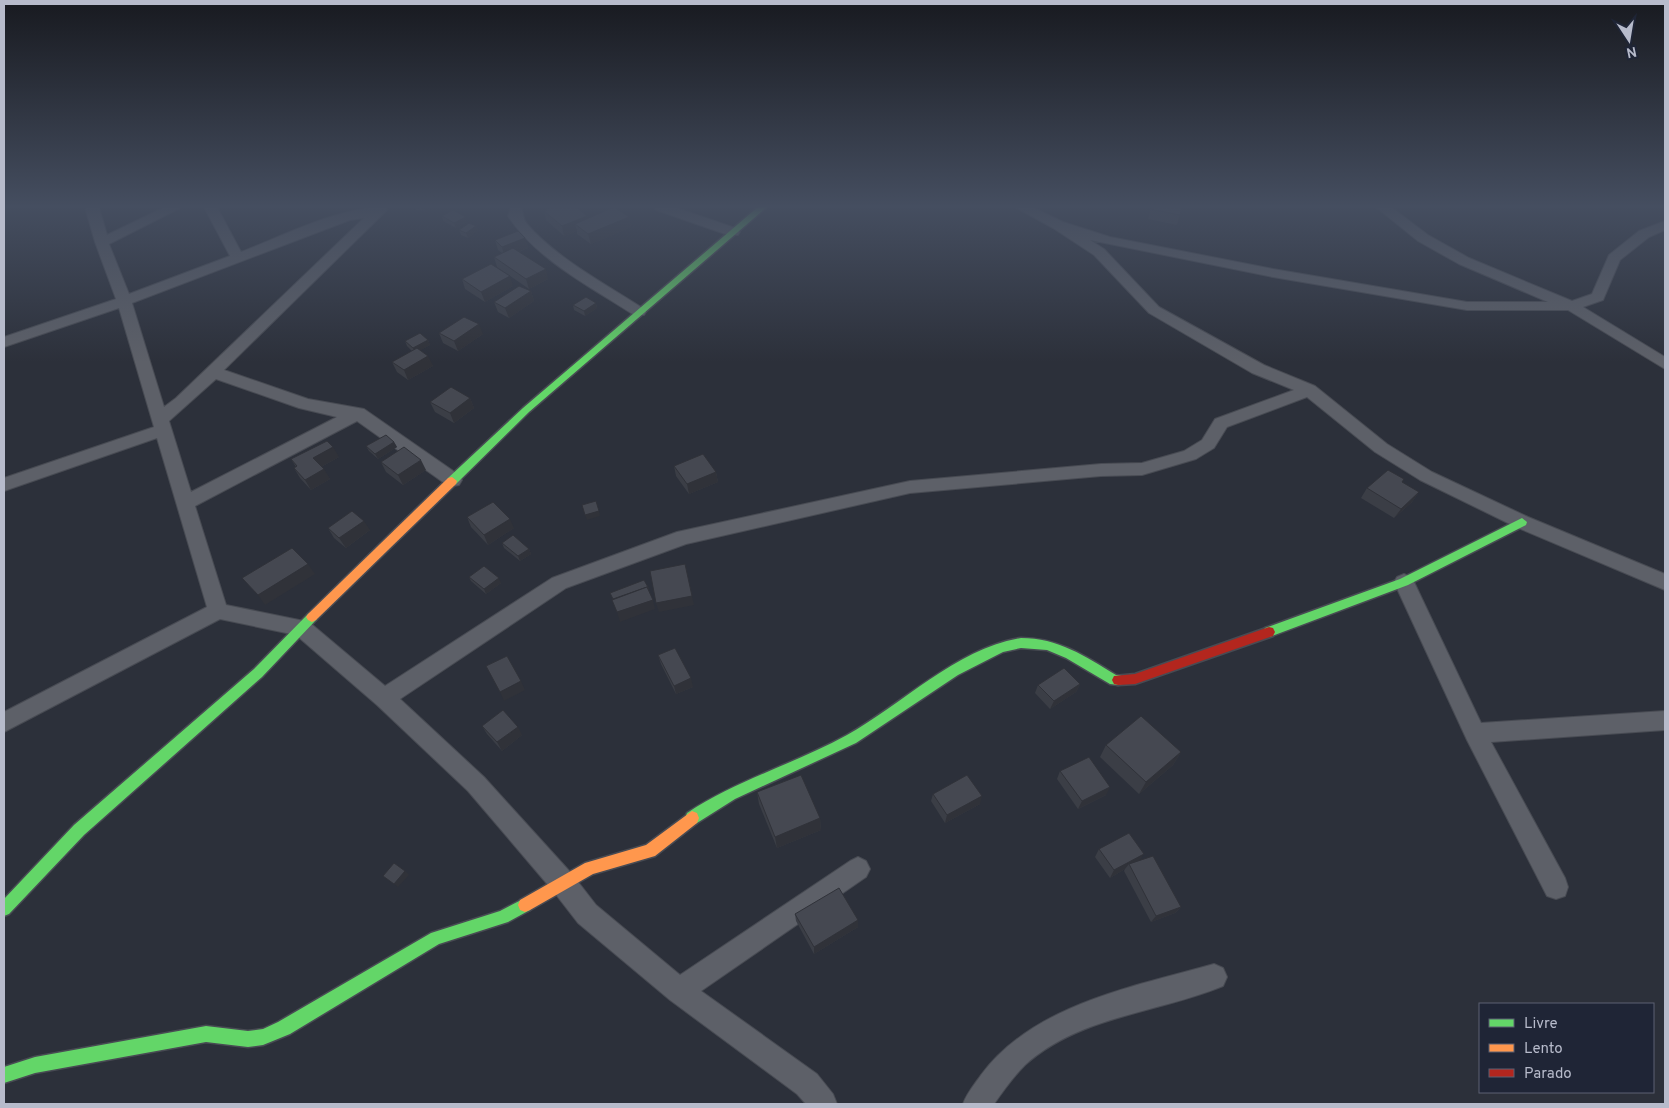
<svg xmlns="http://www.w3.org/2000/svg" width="1669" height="1108" font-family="Overpass,sans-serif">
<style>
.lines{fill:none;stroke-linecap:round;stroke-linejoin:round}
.street-casing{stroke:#484b53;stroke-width:2}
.fast-casing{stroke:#484b53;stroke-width:3}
.slow-casing{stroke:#484b53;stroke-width:3}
.jam-casing{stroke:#484b53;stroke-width:3}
.street{fill:#5d6068;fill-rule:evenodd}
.fast{fill:#63d668;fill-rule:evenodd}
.slow{fill:#ff974d;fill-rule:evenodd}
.jam{fill:#b3261e;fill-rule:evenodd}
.wall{fill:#3b3e46}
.shaded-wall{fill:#303239}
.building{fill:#454851;stroke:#303239}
</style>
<rect width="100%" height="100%" fill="#2c303a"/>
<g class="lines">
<defs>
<g id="street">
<path d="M85,207H99L107,235L165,207H182L109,244L129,294L230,256L204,207H217L241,252C285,235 339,207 385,207L387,210L224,370L308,399L364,409L459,475L462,480L459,485L453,486L447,485L357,421L195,506L226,605L309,622L385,686L552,578L677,532L910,481L1101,464L1142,463L1184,451L1202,440L1215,419L1294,390L1252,373L1149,313L1094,255L1053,228L1015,207H1032L1063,222L1110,237L1273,269L1467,302H1548L1459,264L1418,241L1376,207H1391L1428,235L1469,258L1572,301L1592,294L1609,255L1639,231L1665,221V230L1649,237L1620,260L1603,300L1583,307L1665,357V369L1568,310H1467L1273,277L1090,240L1104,249L1159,307L1264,365L1315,386L1387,444L1432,472L1528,517L1665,574V590L1516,527L1420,480L1375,452L1307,397L1227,427L1214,448L1196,459L1142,475L1101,476L910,493L686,544L566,588L400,699L484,777L572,874L596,905L680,975L850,861L858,857L866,861L870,869L866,877L701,991L817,1074L833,1094L837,1104H806L797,1094L670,1000L578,923L554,892L468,791L377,705L296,635L220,619L4,732V712L207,607L157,438L4,491V478L154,427L119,308L4,347V337L116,299L95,242ZM364,218L176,398L164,407L132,303L350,220ZM216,379L299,408L337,417L191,492L169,421Z"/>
<path d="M511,207H521C524,213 522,218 527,224C556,258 607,285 644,309L646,312L644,315H634C591,287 537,260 508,216Z"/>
<polygon points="655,207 674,207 738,229 740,232 738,235 728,235 656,210"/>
<polygon points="1404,574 1411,577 1414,582 1481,723 1665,711 1665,730 1491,742 1565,878 1568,887 1565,896 1556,899 1547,896 1467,740 1394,582 1397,577"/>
<path d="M1214,964L1223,968L1227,977L1223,986C1158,1013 1079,1016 1025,1065C1013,1077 1003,1091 994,1104H963C967,1093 974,1085 981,1075C1034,1004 1133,987 1214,964Z"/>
</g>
<g id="fast">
<polygon points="758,207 767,207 529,412 456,484 448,484 447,481 448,478 523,408"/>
<polygon points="1522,518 1527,522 1526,525 1408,585 1269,637 1265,636 1263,632 1265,628 1400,579"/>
<polygon points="312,612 316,614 318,617 316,620 262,677 84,835 9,914 4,916 4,899 74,825 254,669 308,614"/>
<path d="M1021,638C1058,638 1085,656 1116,675L1122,676L1124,680L1122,684L1118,685L1110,684L1066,658L1047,650L1021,648L1003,652L958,675L856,743L735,799L697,823L692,825L687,823L685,818L687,813C737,780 794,764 847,735C901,705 959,647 1021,638Z"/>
<polygon points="525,898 530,900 532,905 530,910 508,922 439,944 290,1034 263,1045 248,1047 206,1042 35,1073 4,1083 4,1067 35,1057 206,1026 248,1031 263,1029 278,1022 431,933 500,911"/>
</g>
<g id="slow">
<polygon points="452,477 457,481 456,484 316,620 312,622 308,620 306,617 308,614 448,478"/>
<polygon points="692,811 697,813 699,818 697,823 655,856 593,874 530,910 525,912 520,910 518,905 520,900 585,863 646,845"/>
</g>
<polygon id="jam" points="1269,627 1273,628 1275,632 1273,636 1135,684 1118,685 1114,684 1112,680 1114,676 1135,674"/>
</defs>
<use href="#street" class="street-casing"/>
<use href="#fast" class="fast-casing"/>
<use href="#slow" class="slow-casing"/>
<use href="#jam" class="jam-casing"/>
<use href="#street" class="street"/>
<use href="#fast" class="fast"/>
<use href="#slow" class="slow"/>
<use href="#jam" class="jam"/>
</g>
<g class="wall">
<polygon points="411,207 433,207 426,212 411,208"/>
<polygon points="553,207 580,207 577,208 587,216 587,218 629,217 631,227 591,244 577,234 577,231 564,236 546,220 544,211"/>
<polygon points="1151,207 1182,207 1177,225 1148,219"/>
<polygon points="442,216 467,222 456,228 443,221"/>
<polygon points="459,230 478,230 468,238 461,235"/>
<polygon points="525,238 528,248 519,252 548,279 529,289 497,267 494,257 502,253 498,250 495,240"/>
<polygon points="462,279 513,286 485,302 465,289"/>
<polygon points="531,291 534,301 509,318 498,312 494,302"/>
<polygon points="596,303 597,308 585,316 574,310 573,305"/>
<polygon points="439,333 483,334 458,351 443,343"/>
<polygon points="428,340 430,345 420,350 433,366 408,380 397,372 392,362 412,351 407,346 405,341"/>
<polygon points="470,398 474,408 454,423 435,412 430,402"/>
<polygon points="394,442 397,447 378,459 369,451 366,446"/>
<polygon points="339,457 321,467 330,479 311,490 300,478 294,468 296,467 291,459"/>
<polygon points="381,462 426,470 403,485 386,472"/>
<polygon points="674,466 716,472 718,482 689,494 676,476"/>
<polygon points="1367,488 1419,492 1412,502 1394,518 1361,498"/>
<polygon points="467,517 514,528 488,545 471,527"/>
<polygon points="328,528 370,530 346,548 334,538"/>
<polygon points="502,543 529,549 531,554 520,561 504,548"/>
<polygon points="469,577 501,583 486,594 471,581"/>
<polygon points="658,655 693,687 676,694 661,664"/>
<polygon points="1080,684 1076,692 1050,709 1035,693 1038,685"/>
<polygon points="482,726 522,735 502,751 487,734"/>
<polygon points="1106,745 1181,752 1173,765 1139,794 1100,757"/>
<polygon points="1060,771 1106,795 1078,809 1057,779"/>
<polygon points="757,792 820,818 821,830 777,848 759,804"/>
<polygon points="933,794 980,804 945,823 931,801"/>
<polygon points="1099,849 1140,860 1181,907 1175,913 1151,922 1124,871 1125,869 1110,878 1095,857"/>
<polygon points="795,914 858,927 814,954 796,921"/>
</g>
<g class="shaded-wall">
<polygon points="424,207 433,207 426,212"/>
<polygon points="587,216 589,226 575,224 577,231 564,236 562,226"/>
<polygon points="466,217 467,222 456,228 454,223"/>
<polygon points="629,217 631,227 591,244 588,234"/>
<polygon points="476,226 478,230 468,238 466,233"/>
<polygon points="525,238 528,248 505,257 502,247"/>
<polygon points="546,269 548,279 529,289 526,279"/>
<polygon points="510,276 513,286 485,302 481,292"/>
<polygon points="531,291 534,301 509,318 505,308"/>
<polygon points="596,303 597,308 585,316 584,311"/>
<polygon points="479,324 483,334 458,351 454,341"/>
<polygon points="428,340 430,345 415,353 413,348"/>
<polygon points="428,356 433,366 408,380 404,370"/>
<polygon points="470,398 474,408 454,423 450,413"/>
<polygon points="394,442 397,447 378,459 375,454"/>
<polygon points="333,447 339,457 319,468 313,458"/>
<polygon points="421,460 426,470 403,485 398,475"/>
<polygon points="324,469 330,479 311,490 305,480"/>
<polygon points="716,472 718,482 689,494 687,484"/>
<polygon points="1419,492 1412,502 1394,518 1401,509"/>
<polygon points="599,511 600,516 587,520 585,515"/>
<polygon points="510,519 514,528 488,545 484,535"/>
<polygon points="364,521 370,530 346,548 339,538"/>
<polygon points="529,549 531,554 520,561 518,556"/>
<polygon points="308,564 315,574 265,605 258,595"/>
<polygon points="499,578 501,583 486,594 484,589"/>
<polygon points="692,596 694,605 659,612 656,603"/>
<polygon points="653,600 655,609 620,622 617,612"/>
<polygon points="691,678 693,687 676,694 674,686"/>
<polygon points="521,681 525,690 504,701 500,692"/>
<polygon points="1080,684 1076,692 1050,709 1054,701"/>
<polygon points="518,727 522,735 502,751 497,742"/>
<polygon points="1181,752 1173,765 1139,794 1146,782"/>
<polygon points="1110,787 1106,795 1078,809 1082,801"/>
<polygon points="982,796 980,804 945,823 947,815"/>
<polygon points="820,818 821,830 777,848 775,837"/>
<polygon points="1144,854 1139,861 1129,864 1125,869 1110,878 1114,870"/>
<polygon points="405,871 409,875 398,887 394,884"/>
<polygon points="1181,907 1175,913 1151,922 1156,916"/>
<polygon points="858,920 858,927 814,954 814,947"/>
</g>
<g class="building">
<polygon points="552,207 576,207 587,216 562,226 544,211"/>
<polygon points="614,207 629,217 588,234 575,224"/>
<polygon points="1151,207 1182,207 1180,215 1150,209"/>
<polygon points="453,210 466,217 454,223 442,216"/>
<polygon points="469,223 476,226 466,233 459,230"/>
<polygon points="518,231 525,238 502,247 495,240"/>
<polygon points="513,248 546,269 526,279 494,257"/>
<polygon points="491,264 510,276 481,292 462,279"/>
<polygon points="519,286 531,291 505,308 494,302"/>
<polygon points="586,297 596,303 584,311 573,305"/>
<polygon points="464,317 479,324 454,341 439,333"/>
<polygon points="420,333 428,340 413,348 405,341"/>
<polygon points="417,348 428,356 404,370 392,362"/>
<polygon points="451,387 470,398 450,413 430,402"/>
<polygon points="386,435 394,442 375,454 366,446"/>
<polygon points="327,441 333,447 313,458 324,469 305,480 294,468 297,466 291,459"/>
<polygon points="404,447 421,460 398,475 381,462"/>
<polygon points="703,454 716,472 687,484 674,466"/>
<polygon points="1388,470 1404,479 1402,482 1419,492 1401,509 1367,488"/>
<polygon points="596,501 599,511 585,515 582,505"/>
<polygon points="493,502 510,519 484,535 467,517"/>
<polygon points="352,511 364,521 339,538 328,528"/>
<polygon points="513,535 529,549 518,556 502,543"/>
<polygon points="292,548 308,564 258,595 242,578"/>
<polygon points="685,564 692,596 656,603 650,571"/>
<polygon points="484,566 499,578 484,589 469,577"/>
<polygon points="644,580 649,589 648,589 647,587 613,599 610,593"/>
<polygon points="647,587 653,600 617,612 612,600"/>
<polygon points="675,648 691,678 674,686 658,655"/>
<polygon points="507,656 521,681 500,692 486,666"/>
<polygon points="1064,668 1080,684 1054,701 1038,685"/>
<polygon points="503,710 518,727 497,742 482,726"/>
<polygon points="1141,716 1181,752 1146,782 1106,745"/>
<polygon points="1089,757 1110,787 1082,801 1060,771"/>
<polygon points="801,775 820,818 775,837 757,792"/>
<polygon points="967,775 982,796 947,815 933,794"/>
<polygon points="1129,833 1144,854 1114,870 1099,849"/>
<polygon points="1153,856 1181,907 1156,916 1129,864"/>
<polygon points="394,863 405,871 394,884 383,876"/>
<polygon points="839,888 858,920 814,947 795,914"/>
</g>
<linearGradient id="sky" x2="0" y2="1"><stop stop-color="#181a20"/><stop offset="0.57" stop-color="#454e60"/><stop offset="1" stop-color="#454e60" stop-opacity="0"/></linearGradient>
<rect width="1669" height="362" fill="url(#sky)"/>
<rect width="1669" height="1108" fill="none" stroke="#b7bbcb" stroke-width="10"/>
<rect x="1479" y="1003" width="175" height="90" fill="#1f2536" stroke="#5c6172"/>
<rect x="1489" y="1019" width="25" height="8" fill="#63d668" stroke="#5c6172"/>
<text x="1524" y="1028" font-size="15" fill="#b7bbcb">Livre</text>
<rect x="1489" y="1044" width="25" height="8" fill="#ff974d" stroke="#5c6172"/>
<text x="1524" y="1053" font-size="15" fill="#b7bbcb">Lento</text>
<rect x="1489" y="1069" width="25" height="8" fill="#b3261e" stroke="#5c6172"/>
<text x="1524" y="1078" font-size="15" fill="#b7bbcb">Parado</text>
<g transform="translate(1629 40) rotate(168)" stroke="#1f2536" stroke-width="4" paint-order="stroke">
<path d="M0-4L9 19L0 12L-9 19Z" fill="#b7bbcb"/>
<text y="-8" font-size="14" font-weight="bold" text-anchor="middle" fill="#b7bbcb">N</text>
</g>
</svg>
